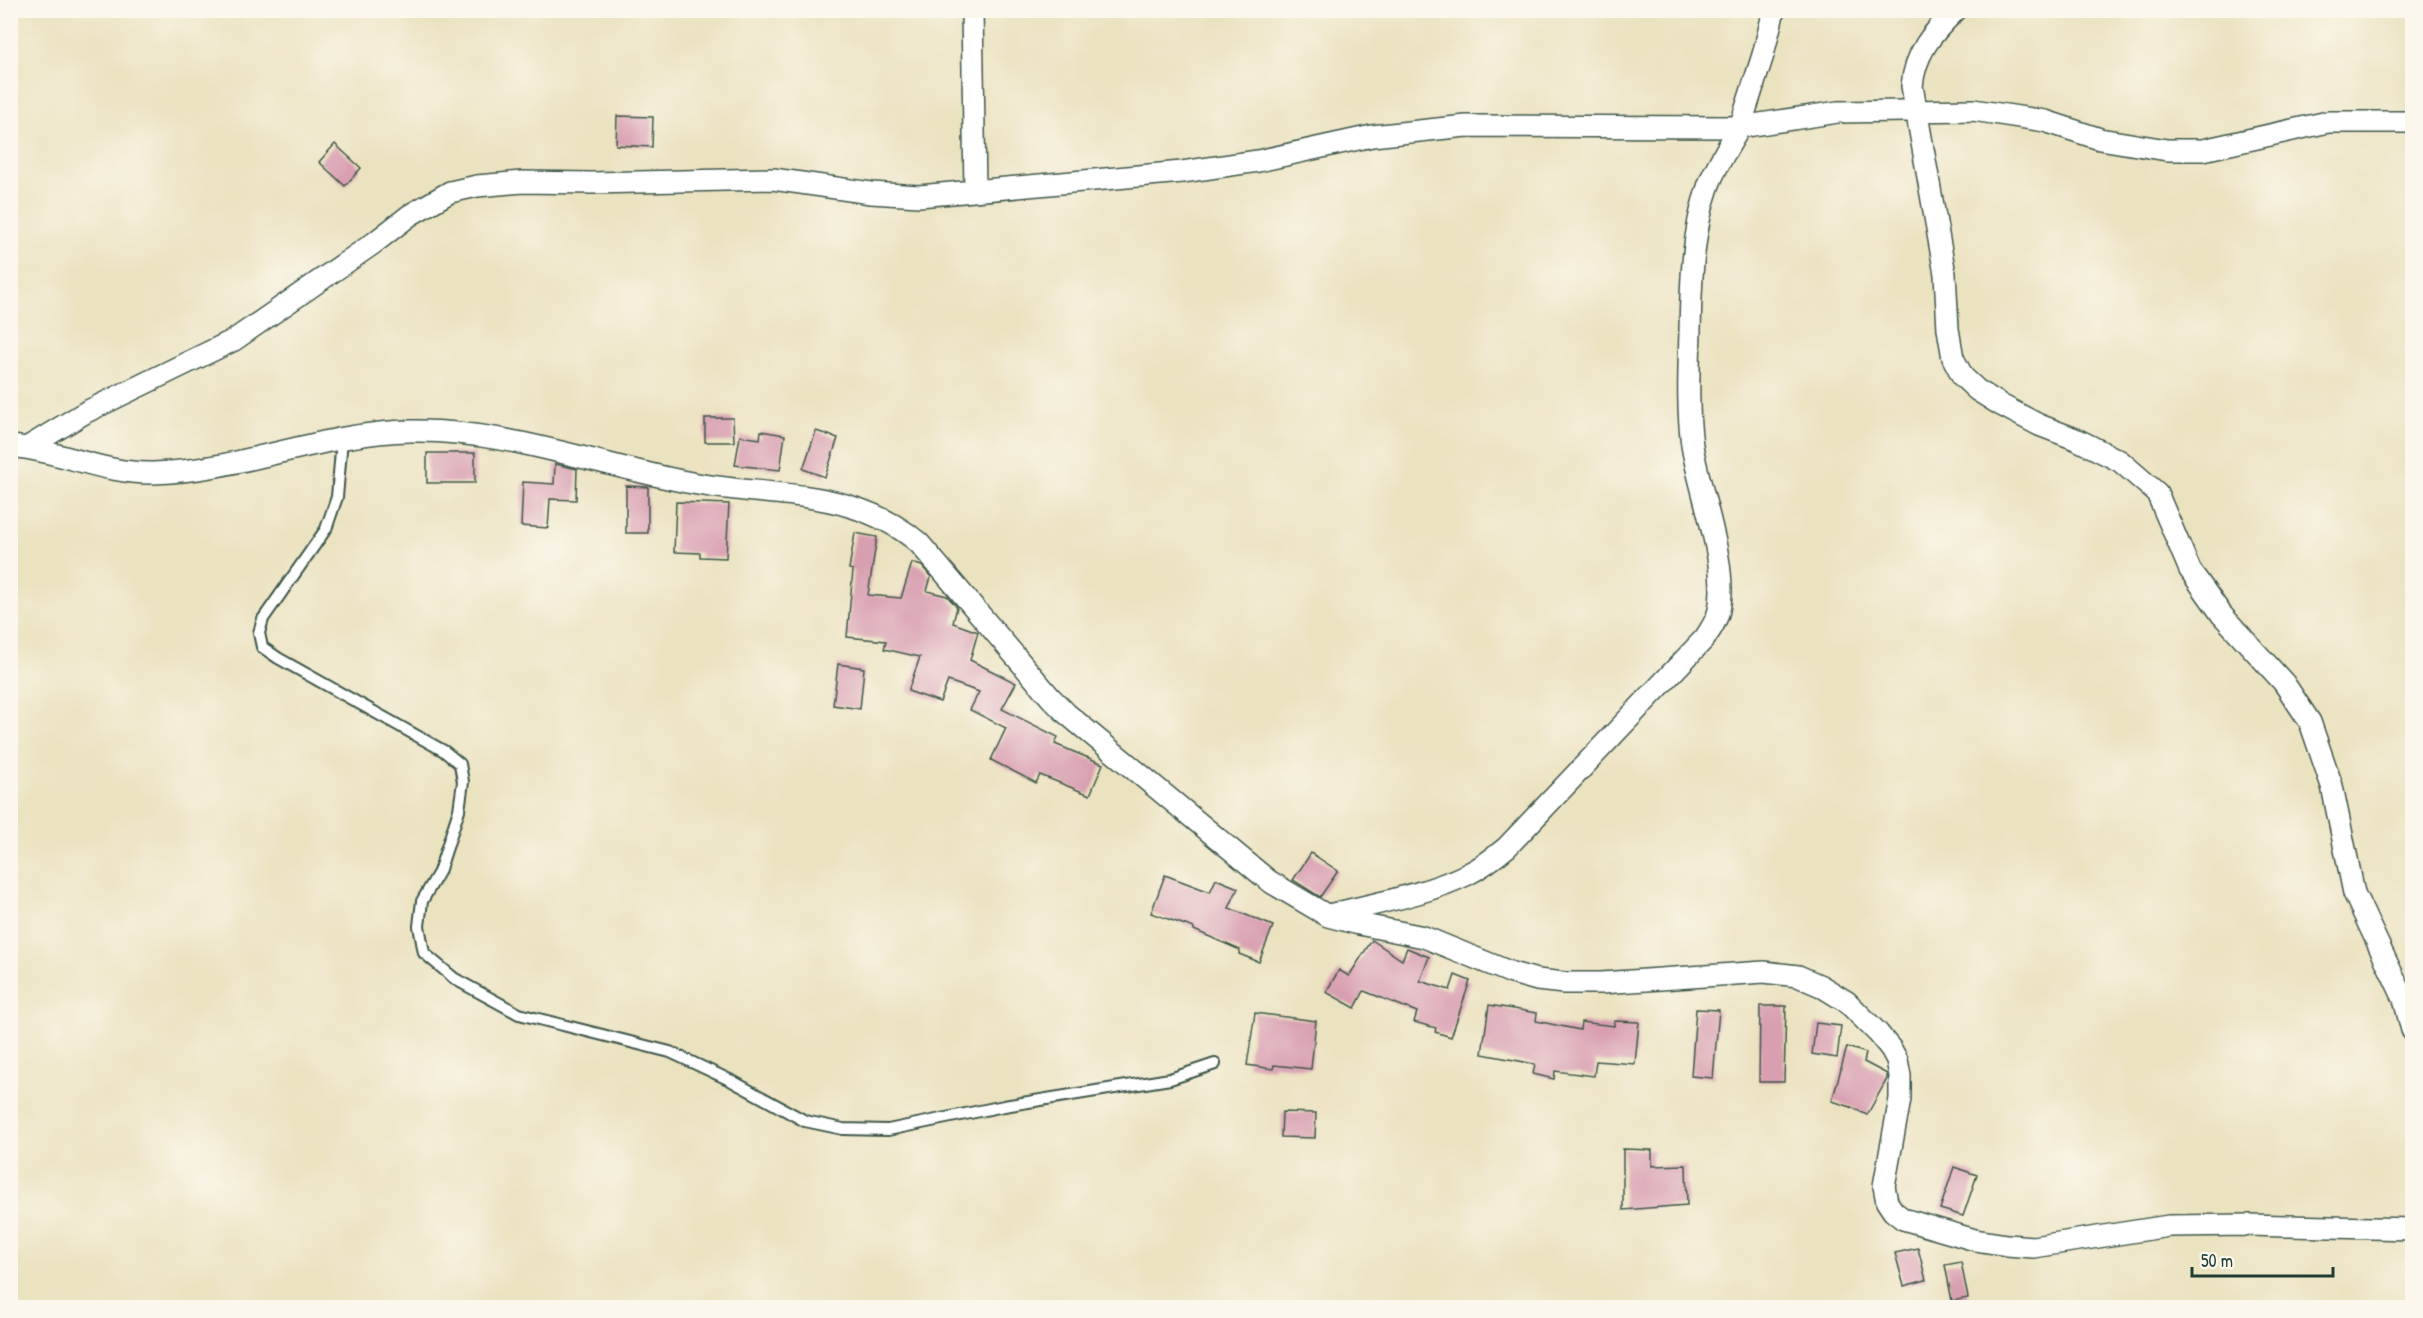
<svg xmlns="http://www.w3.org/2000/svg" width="2423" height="1318" font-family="'Patrick Hand',sans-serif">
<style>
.building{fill:#d89fb0}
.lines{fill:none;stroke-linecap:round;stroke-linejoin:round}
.service-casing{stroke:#3e5649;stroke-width:14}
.minor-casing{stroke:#3e5649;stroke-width:24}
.service{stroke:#fff;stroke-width:10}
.minor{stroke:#fff;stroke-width:21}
</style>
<rect width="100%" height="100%" fill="#fbf7ec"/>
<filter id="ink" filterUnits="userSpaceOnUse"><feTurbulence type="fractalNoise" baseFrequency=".0167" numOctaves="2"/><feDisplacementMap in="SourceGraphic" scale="12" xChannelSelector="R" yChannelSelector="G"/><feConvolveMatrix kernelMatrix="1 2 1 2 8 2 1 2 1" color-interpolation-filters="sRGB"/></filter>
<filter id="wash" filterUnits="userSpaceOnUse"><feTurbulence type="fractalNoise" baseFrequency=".008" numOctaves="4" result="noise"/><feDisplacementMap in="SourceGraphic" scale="24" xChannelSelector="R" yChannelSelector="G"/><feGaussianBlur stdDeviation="1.35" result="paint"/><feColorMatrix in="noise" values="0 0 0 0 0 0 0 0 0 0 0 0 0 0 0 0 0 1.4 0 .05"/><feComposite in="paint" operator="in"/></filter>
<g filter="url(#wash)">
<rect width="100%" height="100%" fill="#ebe2c0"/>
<g id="blocks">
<g class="building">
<polygon points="617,116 653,117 652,147 616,145"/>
<polygon points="335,144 361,168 345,186 319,162"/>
<polygon points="705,418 733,418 734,442 705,442"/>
<polygon points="761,431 785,435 780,470 735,465 740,436 760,439"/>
<polygon points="816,431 838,438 825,477 803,469"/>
<rect x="427" y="453" width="48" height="30"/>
<polygon points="555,464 577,469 576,500 550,499 548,528 521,526 523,482 554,484"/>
<polygon points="626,486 648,487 648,533 626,533"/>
<polygon points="676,502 729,504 726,558 700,557 700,553 674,552"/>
<polygon points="855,533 877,537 868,595 901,598 912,563 922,566 931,577 927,591 947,596 957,607 953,623 978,632 970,660 1016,683 1002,709 1058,737 1055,744 1103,764 1090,795 1040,775 1036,783 991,760 1006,728 970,710 979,692 948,681 940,702 908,691 920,657 884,649 886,641 847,637 853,570 849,569"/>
<polygon points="838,664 864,668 860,709 833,705"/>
<polygon points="1311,853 1338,871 1320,897 1293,880"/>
<polygon points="1165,875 1210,892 1216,879 1238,888 1229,908 1273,926 1259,962 1239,954 1240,950 1194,930 1194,928 1151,913"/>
<polygon points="1372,940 1402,960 1407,948 1429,957 1420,981 1450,990 1455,975 1470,981 1451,1037 1435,1032 1436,1028 1414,1022 1417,1012 1364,991 1355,1008 1326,992 1339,970 1349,976"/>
<polygon points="1489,1005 1537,1013 1536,1021 1580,1030 1581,1022 1614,1026 1614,1021 1639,1022 1635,1064 1596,1061 1594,1076 1555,1071 1554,1079 1533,1074 1535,1064 1482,1054"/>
<polygon points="1760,1006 1786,1006 1784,1082 1759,1082"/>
<polygon points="1696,1009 1719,1010 1713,1078 1691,1076"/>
<polygon points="1255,1013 1316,1021 1311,1069 1274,1065 1273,1069 1247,1065"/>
<polygon points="1816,1023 1841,1026 1837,1058 1812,1054"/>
<polygon points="1847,1047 1866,1053 1864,1062 1887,1074 1887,1079 1867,1115 1851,1107 1832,1101"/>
<polygon points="1282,1112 1316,1113 1315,1138 1281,1137"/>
<polygon points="1623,1149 1652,1150 1652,1166 1686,1165 1687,1205 1623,1210"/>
<polygon points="1954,1167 1977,1175 1963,1216 1940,1209"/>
<polygon points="1918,1248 1926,1280 1904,1286 1895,1253"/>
<polygon points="1961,1262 1968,1298 1952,1301 1945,1265"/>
</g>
</g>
</g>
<g filter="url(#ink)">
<use href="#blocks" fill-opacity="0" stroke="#3e5649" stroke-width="1.5"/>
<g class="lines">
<defs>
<polyline id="service" points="342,439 337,497 326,529 263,619 259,633 262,647 278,658 444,751 460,764 463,782 459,810 439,872 422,901 419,926 424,953 455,979 519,1014 670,1052 732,1081 805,1121 843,1129 888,1130 1004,1106 1170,1079 1215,1064"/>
<g id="minor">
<polyline points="972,10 975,190"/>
<path d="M1956,10C1932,33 1915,53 1912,86L1945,274L1948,329L1953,358L1963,377L1977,390L2001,405L2039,425L2078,440L2120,461L2157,493L2190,570L2222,615L2284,683L2310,722L2332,786L2354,893L2404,999L2412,1030"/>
<path d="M10,446C59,450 103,474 153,473C240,471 324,432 411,431C505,429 600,466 692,483C743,493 799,491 849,506C876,514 898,525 919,543L1051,698L1067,714L1269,881L1328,916L1359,924L1424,937L1512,973L1537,980L1564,983H1601L1764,972L1798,976L1821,986L1847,1002L1878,1033L1891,1049L1897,1060L1900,1076V1099L1884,1186L1887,1202L1893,1211L1903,1219L1975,1240L2007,1245L2033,1247L2169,1226L2248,1225L2412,1229"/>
<polyline points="28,447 86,412 234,340 374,243 410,215 450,192 477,186 522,182 592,183 773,179 871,193 919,196 1182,172 1258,161 1372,136 1466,126 1740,127 1763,55 1774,10"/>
<path d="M1329,915C1376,903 1425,895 1468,874C1482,867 1495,857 1507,847L1705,638C1711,629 1717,620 1719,610C1729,565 1699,491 1692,445C1687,407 1689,369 1690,331C1691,284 1692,233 1708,187C1715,167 1729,146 1740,127L1838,112L1973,110L2045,121L2100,139L2167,150H2203L2328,122H2412"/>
</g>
</defs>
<use href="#service" class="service-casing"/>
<use href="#minor" class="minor-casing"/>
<use href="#service" class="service"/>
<use href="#minor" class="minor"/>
</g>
</g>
<rect width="2423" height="1318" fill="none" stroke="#fbf7ec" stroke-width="36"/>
<path d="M2192 1267v9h141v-9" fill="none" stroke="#1f3d34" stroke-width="3"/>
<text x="2201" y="1267" font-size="18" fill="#1f3d34" stroke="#fbf7ec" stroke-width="4.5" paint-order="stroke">50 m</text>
</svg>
